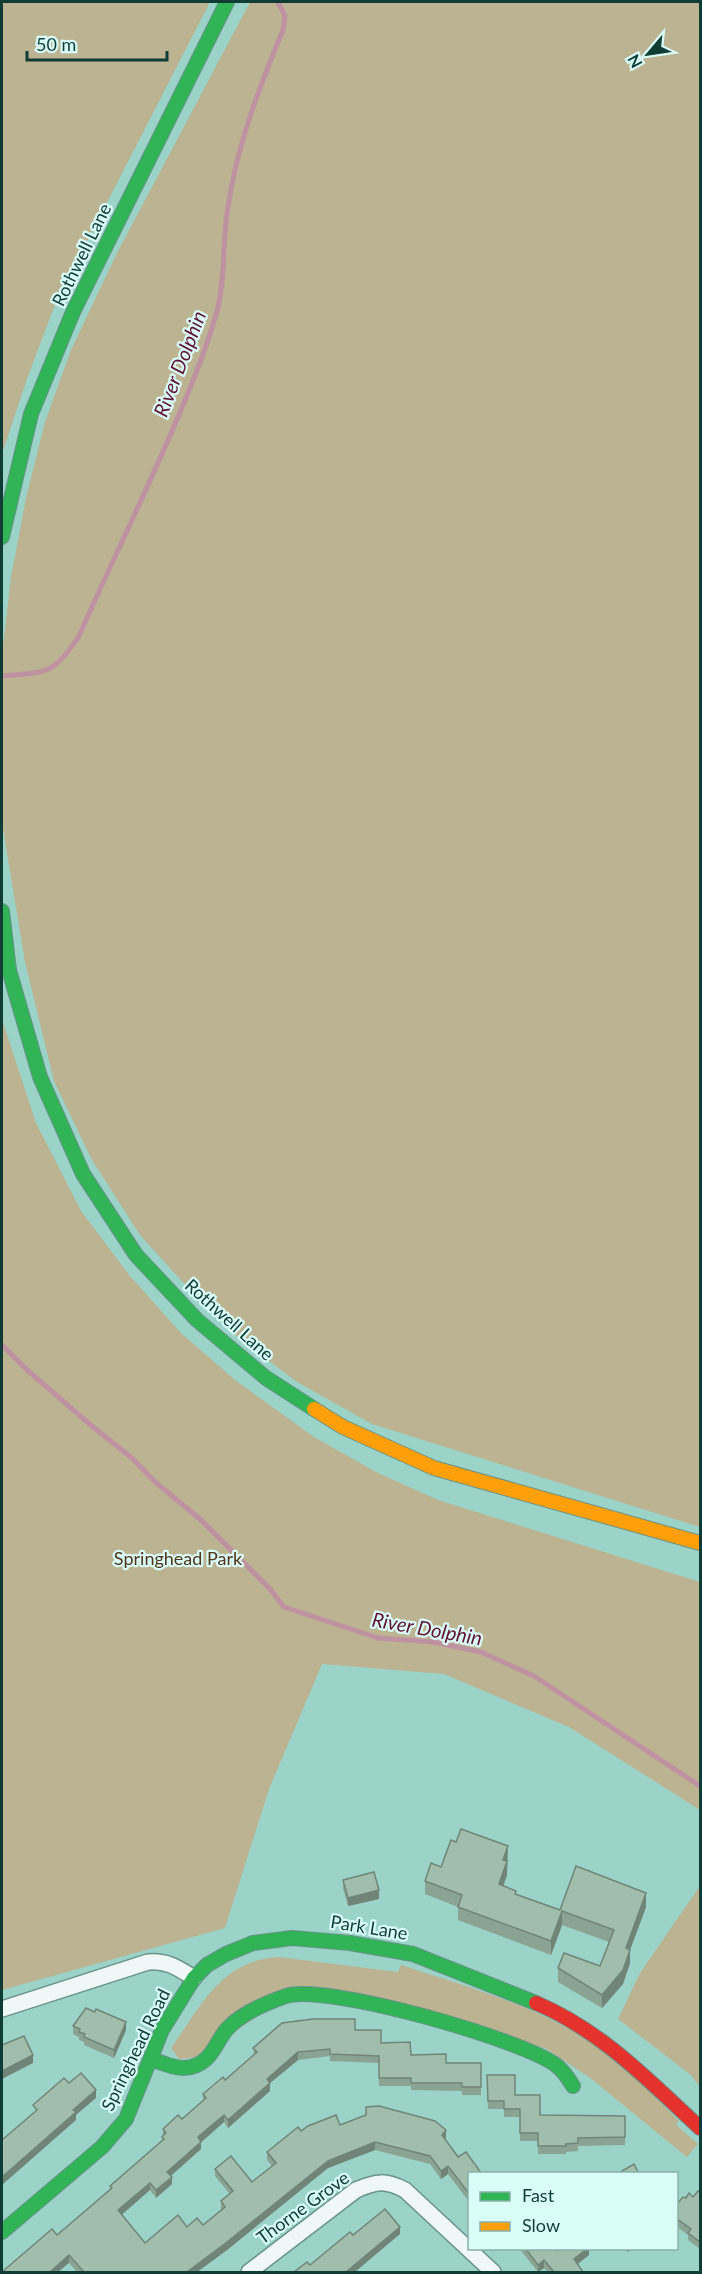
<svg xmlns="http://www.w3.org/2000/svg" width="702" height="2274" font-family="Lato,sans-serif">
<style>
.green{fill:#bbb391}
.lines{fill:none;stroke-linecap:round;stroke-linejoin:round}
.stream{stroke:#bf92a2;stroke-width:5}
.street-casing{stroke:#68928a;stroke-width:18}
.fast-casing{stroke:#68928a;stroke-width:16}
.slow-casing{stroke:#68928a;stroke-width:16}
.jam-casing{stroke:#68928a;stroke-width:16}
.street{stroke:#f0f8f7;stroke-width:15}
.fast{stroke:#30b455;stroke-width:14}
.slow{stroke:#ff9f0a;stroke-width:14}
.jam{stroke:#e5322d;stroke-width:14}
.wall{fill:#8aa393}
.shaded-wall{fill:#708578}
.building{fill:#a0beab;stroke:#708578;stroke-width:1.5}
.labels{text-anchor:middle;stroke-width:4.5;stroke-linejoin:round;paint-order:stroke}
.street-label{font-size:18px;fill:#103c36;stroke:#d9fef7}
.park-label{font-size:18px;fill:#513419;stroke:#d9fef7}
.water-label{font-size:20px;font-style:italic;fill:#631233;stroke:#d9fef7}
</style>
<rect width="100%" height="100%" fill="#9bd3c9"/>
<g class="green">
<polygon points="2,2 210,2 56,302 28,376 2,454"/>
<polygon points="250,2 700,2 700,1527 372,1424 297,1382 240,1339 199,1300 140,1235 92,1160 54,1081 25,962 2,823 2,655 11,577 26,498 45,422 71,350 117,253"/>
<polygon points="2,1019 36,1123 81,1211 130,1276 181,1333 235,1380 314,1437 378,1473 438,1500 700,1582 700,1810 569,1727 444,1674 322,1664 269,1789 225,1928 2,1990"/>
<polygon points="700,1886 700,2087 691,2075 618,2019 640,1973"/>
<path d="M279,1957L398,1972L401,1965C473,1989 555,2010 615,2060C638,2078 658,2100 679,2121L676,2125L698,2144L687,2157L589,2077L545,2048L301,1987L197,2057L179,2059L171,2048C201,2006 221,1960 279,1957Z"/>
</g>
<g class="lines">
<g class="stream">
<path d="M2,676C46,672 53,676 79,636C111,563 147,491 178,417C193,382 207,347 217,311C226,277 222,241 228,207C237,145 259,88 283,30L285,16L278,2"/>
<polyline points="2,1345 26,1369 93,1427 132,1458 154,1481 201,1520 270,1589 284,1607 378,1638 433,1642 481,1652 534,1676 700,1786"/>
</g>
<defs>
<g id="street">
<path d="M2,2009L148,1962C167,1960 178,1968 194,1978"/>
<path d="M249,2272L356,2190C377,2181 385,2180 405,2190L493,2272"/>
</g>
<g id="fast">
<polyline points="2,537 31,414 73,312 227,2"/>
<polyline points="2,911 9,970 40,1077 83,1174 136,1255 197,1320 266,1378 314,1409"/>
<path d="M151,2059C170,2066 188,2075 206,2059C215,2051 219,2038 227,2029C241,2013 266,2003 286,1996C325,1983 521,2039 556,2065C564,2071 568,2078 573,2086"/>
<polyline points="2,2232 102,2147 126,2119 162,2030 194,1978 207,1965 226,1954 253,1943 292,1938 350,1943 413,1954 536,2003"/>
</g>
<polyline id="slow" points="314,1409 343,1427 434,1468 700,1543"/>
<path id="jam" d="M536,2003C602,2031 648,2080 700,2128"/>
</defs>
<use href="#street" class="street-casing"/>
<use href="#fast" class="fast-casing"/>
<use href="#slow" class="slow-casing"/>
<use href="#jam" class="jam-casing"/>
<use href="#street" class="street"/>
<use href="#fast" class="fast"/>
<use href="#slow" class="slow"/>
<use href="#jam" class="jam"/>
</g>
<g class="wall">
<polygon points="508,1860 507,1863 507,1875 503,1886 516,1894 560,1910 646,1907 630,1950 630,1963 623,1984 602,2008 558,1982 558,1968 600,1966 609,1942 562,1925 551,1955 458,1920 458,1907 425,1894 425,1881 441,1867"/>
<polygon points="343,1880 379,1899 348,1906 343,1888"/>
<polygon points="73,2026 126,2030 114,2058 84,2045 84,2042 79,2040 79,2037 73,2034"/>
<polygon points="355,2030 381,2043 411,2055 446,2063 481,2063 481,2095 462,2095 462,2091 411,2090 411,2086 379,2086 379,2063 330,2061 330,2056 298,2060 270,2083 270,2091 228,2128 224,2122 201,2142 201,2149 171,2176 172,2184 156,2198 150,2190 122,2214 145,2243 187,2227 203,2225 222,2210 221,2209 221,2201 230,2194 215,2176 215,2169 252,2182 272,2166 267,2160 267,2152 301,2131 340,2125 446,2138 445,2139 470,2174 470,2203 448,2174 441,2179 430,2164 375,2150 328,2168 227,2250 197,2272 77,2272 69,2263 57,2235 110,2189 110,2186 162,2141 163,2129 182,2119 203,2100 203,2094 225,2080 254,2056 253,2048"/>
<polygon points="487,2075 515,2095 540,2115 625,2116 625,2145 578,2146 578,2151 566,2152 566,2154 538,2154 538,2141 520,2141 520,2117 504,2117 504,2109 488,2109"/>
<polygon points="700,2192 700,2249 688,2240 688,2235 676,2226 676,2205 686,2198 693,2197"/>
<polygon points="519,2248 556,2248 557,2250 589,2248 589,2255 577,2264 583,2272 548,2272 544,2268 538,2272"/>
</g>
<g class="shaded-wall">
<polygon points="508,1846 507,1875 499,1898 499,1884 503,1860"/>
<polygon points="379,1890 379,1899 348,1906 348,1898"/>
<polygon points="646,1893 646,1907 630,1950 630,1963 623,1984 602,2008 602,1995 626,1948"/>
<polygon points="562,1911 562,1925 551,1955 551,1941"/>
<polygon points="126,2022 126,2030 114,2058 114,2050"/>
<polygon points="298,2052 298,2060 270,2083 270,2091 228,2128 228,2120 267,2079"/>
<polygon points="33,2055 33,2063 2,2079 2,2071"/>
<polygon points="96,2090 96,2098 76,2115 76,2120 2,2185 2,2177 73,2110"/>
<polygon points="224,2115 224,2122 198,2145 198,2137"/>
<polygon points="446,2130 446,2138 442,2143 442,2135"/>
<polygon points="201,2142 201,2149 167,2179 167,2172"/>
<polygon points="375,2142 375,2150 328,2168 227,2250 197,2272 187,2272 328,2161"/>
<polygon points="448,2166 448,2174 441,2179 441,2171"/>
<polygon points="172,2177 172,2184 156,2198 156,2190"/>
<polygon points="150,2183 150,2190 118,2218 118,2210"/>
<polygon points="400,2227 400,2234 355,2272 346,2272"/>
<polygon points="588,2248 589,2248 589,2255 574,2267 574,2259"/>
<polygon points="627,2248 636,2248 627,2252"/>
<polygon points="69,2255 69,2263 58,2272 50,2272"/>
<polygon points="544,2260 544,2268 538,2272 538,2265"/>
</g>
<g class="building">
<polygon points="461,1829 508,1846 503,1860 507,1861 499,1884 516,1891 515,1894 560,1910 576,1866 646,1893 626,1948 630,1950 623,1970 602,1995 558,1968 564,1953 600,1966 614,1930 562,1911 551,1941 458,1907 462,1895 425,1881 431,1863 441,1867 451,1840 456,1842"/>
<polygon points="374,1872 379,1890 348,1898 343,1880"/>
<polygon points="86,2008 95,2012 96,2009 126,2022 114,2050 84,2037 85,2034 79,2032 80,2029 73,2026"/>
<polygon points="313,2019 355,2019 355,2030 381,2030 381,2043 410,2042 411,2055 446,2054 446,2063 481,2063 481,2087 462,2087 462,2083 411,2083 411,2078 379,2078 379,2056 330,2054 330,2049 298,2052 267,2079 270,2083 228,2120 224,2115 198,2137 201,2142 167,2172 172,2177 156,2190 150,2183 118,2210 145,2243 178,2215 187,2227 197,2218 203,2225 225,2207 221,2201 233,2191 215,2169 231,2156 252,2182 276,2163 267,2152 298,2127 301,2131 308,2126 336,2115 340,2125 366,2115 366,2107 379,2106 435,2121 446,2130 442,2135 458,2157 466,2152 482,2174 470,2174 470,2195 448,2166 441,2171 430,2156 375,2142 328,2161 227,2242 187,2272 84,2272 69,2255 50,2272 2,2272 52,2229 57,2235 112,2188 110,2186 164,2139 162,2137 166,2133 163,2129 178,2115 182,2119 206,2098 203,2094 223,2077 225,2080 257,2052 253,2048 282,2023"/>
<polygon points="24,2036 33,2055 2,2071 2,2045"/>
<polygon points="81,2073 96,2090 73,2110 76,2112 2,2177 2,2140 37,2110 33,2105 64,2078 69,2083"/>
<polygon points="487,2075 515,2075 515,2095 540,2095 540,2115 625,2116 625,2137 578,2138 578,2143 566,2144 566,2146 538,2146 538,2133 520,2133 520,2109 504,2109 504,2101 488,2101"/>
<polygon points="634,2164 639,2174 617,2174"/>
<polygon points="698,2191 700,2192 700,2242 688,2233 691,2229 676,2218 676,2205 683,2197 686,2198 689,2193 693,2197"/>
<polygon points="385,2209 400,2227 346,2272 294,2272 307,2262 310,2265 350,2232 353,2235"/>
<polygon points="525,2248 556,2248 557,2250 558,2248 588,2248 574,2259 583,2272 554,2272 544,2260 538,2265"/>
</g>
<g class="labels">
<g class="street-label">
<text transform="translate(82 255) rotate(-64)" y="6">Rothwell Lane</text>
<text transform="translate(229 1320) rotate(42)" y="6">Rothwell Lane</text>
<text transform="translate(369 1928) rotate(9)" y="6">Park Lane</text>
<text transform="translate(136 2050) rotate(-64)" y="6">Springhead Road</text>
<text transform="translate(303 2208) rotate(-36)" y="6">Thorne Grove</text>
</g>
<g class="park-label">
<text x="178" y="1565">Springhead Park</text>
</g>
<g class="water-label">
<text transform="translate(180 364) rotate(-69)" y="7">River Dolphin</text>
<text transform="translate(427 1629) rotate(10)" y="7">River Dolphin</text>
</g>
</g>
<rect width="702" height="2274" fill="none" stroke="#103c36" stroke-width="6"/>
<rect x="468" y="2172" width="210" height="78" fill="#d9fef7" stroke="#89b0aa" stroke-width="1.5"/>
<rect x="480" y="2192" width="30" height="9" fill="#30b455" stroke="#89b0aa" stroke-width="1.5"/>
<text x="522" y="2202" font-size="18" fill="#103c36">Fast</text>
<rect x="480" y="2222" width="30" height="9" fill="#ff9f0a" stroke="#89b0aa" stroke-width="1.5"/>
<text x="522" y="2232" font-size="18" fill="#103c36">Slow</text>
<g transform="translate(648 54) rotate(241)" stroke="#d9fef7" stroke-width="4.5" paint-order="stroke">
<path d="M0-4.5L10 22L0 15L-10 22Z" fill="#103c36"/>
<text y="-9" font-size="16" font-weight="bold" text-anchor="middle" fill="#103c36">N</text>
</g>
<path d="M27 51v9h140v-9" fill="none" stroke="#103c36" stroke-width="3"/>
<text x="36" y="51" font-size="18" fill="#103c36" stroke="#d9fef7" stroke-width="4.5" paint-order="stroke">50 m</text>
</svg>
